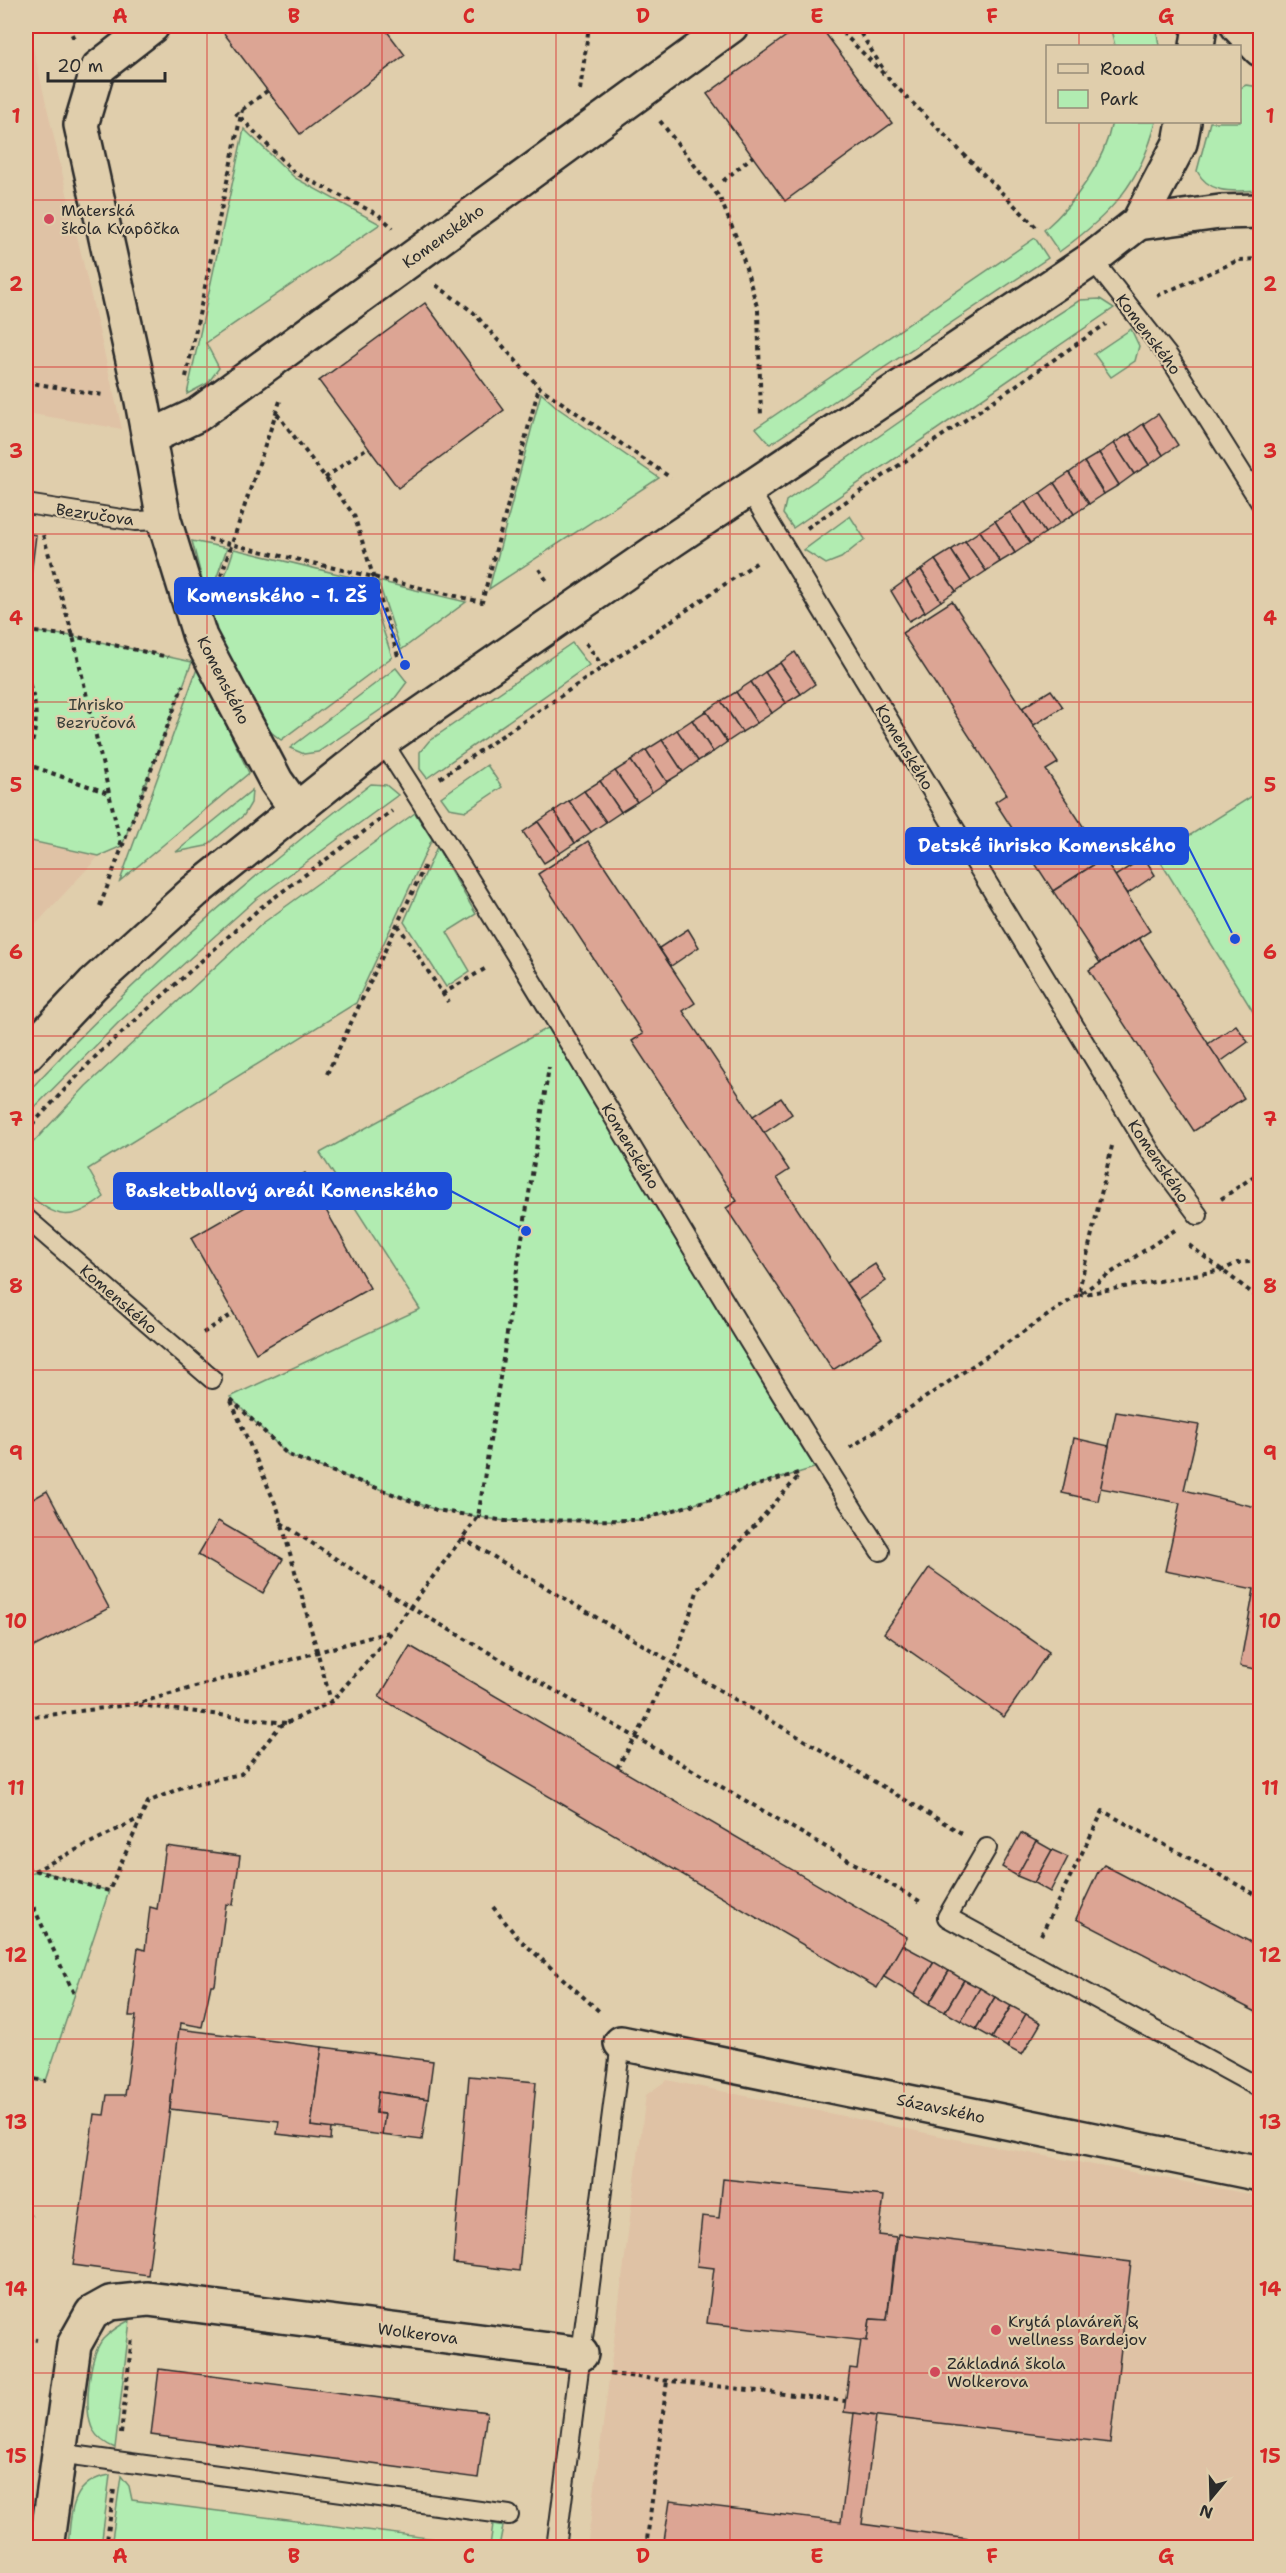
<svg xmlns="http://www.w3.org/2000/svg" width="1286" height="2573" viewBox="0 0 1286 2573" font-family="'Shantell Sans',sans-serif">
  <rect width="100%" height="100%" fill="#e0ceac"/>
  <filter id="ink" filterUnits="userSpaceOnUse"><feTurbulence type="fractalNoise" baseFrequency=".0167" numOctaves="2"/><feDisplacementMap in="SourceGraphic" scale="12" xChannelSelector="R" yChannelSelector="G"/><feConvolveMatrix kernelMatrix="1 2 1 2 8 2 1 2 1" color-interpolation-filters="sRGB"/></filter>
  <g filter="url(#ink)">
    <g fill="#dfc2a5">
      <path d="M26,26H28L122,429L26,413Z"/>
      <path d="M26,840L99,856L26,935Z"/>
      <path d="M667,2080L970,2142L1260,2196V2547L587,2548L646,2095Z"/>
    </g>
    <g fill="#b1ecb1" stroke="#6e8c6e" stroke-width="1.5">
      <path d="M1110,26H1156L1159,46H1115Z"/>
      <path d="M1246,85L1260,87V190C1236,191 1210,196 1197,171L1210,122H1240V88Z"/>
      <path d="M1112,122H1156C1140,184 1110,215 1059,252L1044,230C1075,203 1104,163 1112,122Z"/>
      <path d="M244,129L295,178L380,224L206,343L219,368L208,383L187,394Z"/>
      <path d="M1035,238L1048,258L770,444L756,428Z"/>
      <path d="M1100,299L1114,308L793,528L783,514L786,501L1010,345L1080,300Z"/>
      <path d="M1131,329L1139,346L1135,361L1111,377L1094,354Z"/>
      <path d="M541,393L559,409L659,478L489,589Z"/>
      <path d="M850,516L865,539L841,558L826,564L804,550Z"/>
      <path d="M192,541L227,548L208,602Z"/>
      <path d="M234,549L367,581L392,657L281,740C243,714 229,659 211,618Z"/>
      <path d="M378,581L466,602L401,650Z"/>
      <path d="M26,631L73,636L192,662L122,846L99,856L26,840Z"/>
      <path d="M572,643L589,665L427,778L420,769V752L429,741Z"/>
      <path d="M198,666L249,773L120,881Z"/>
      <path d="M396,668L407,682L392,702L318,752L304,754L290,748Z"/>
      <path d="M487,765L502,787L466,811L449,808L441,797Z"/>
      <path d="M371,784L386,785L398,795L256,899L119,1022L26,1116V1094C131,980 248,878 371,784Z"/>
      <path d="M252,790L251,803L244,815L206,846L176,852Z"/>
      <path d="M1260,791V1023L1157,856Z"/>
      <path d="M415,813L432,839L356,1003L88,1169L104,1197C72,1223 55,1219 26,1192V1150L86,1086L263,923Z"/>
      <path d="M437,847L476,914L447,932L470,971L446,987L404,922Z"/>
      <path d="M557,1023L824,1465L641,1520L505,1521L436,1510L288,1455L230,1397L420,1309L320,1153Z"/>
      <path d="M37,1870L109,1891L46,2081L26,2078V1875Z"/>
      <path d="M130,2320L115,2448C106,2444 98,2439 93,2430C83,2411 89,2356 103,2339C111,2331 120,2325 130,2320Z"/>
      <path d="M110,2475L101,2547H68C71,2514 70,2481 110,2475Z"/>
      <path d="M121,2476L129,2486L132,2500L490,2546L493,2524L503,2526L499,2547H111Z"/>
    </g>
    <g fill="#dca594" stroke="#2b2b2b" stroke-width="1.5">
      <path d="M223,26H383L405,55L300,134L220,28Z"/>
      <path d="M800,26H820L892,123L785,201L707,94Z"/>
      <path d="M425,303L504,410L398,488L319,381Z"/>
      <path d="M1158,414L1178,445L1163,455L1143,424Z"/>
      <path d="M1143,424L1163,455L1149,465L1129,434Z"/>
      <path d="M1129,434L1149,465L1134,474L1114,443Z"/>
      <path d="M1114,443L1134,474L1119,485L1099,453Z"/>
      <path d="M1099,453L1119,485L1104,494L1084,462Z"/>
      <path d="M1084,462L1104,494L1089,504L1069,473Z"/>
      <path d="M1069,473L1089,504L1074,514L1054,483Z"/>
      <path d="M1054,483L1074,514L1060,523L1040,493Z"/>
      <path d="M1040,493L1060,523L1045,533L1025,502Z"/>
      <path d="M1025,502L1045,533L1030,543L1010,512Z"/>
      <path d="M1010,512L1030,543L1015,553L995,521Z"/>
      <path d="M995,521L1015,553L1000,562L980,531Z"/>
      <path d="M980,531L1000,562L986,571L965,541Z"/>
      <path d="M26,533L36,535L28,599H26Z"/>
      <path d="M965,541L986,571L971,581L951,550Z"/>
      <path d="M951,550L971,581L956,591L935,560Z"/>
      <path d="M935,560L956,591L941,601L921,570Z"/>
      <path d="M921,570L941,601L925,612L906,580Z"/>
      <path d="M906,580L925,612L909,621L891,591Z"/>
      <path d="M952,601L1058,763L1046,770L1104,858L1053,891L995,802L1007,794L902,633Z"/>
      <path d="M795,652L815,684L801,694L780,663Z"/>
      <path d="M780,663L801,694L786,703L765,672Z"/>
      <path d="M765,672L786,703L772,713L751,682Z"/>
      <path d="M751,682L772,713L757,723L736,692Z"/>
      <path d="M1051,690L1063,707L1034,725L1022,708Z"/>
      <path d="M736,692L757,723L742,732L721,701Z"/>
      <path d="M721,701L742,732L727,742L706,711Z"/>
      <path d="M706,711L727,742L713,752L692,720Z"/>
      <path d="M692,720L713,752L698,761L677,730Z"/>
      <path d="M677,730L698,761L683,772L662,740Z"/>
      <path d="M662,740L683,772L667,782L646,750Z"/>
      <path d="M646,750L667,782L652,792L631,761Z"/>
      <path d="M631,761L652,792L637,802L615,771Z"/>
      <path d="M615,771L637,802L621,812L600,781Z"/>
      <path d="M600,781L621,812L606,822L584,791Z"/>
      <path d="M584,791L606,822L591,832L569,801Z"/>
      <path d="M569,801L591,832L575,843L554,811Z"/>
      <path d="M554,811L575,843L560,853L538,822Z"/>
      <path d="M538,822L560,853L544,863L523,832Z"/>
      <path d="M588,841L695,1003L683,1011L789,1170L777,1178L882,1338L833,1370L726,1208L737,1201L632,1041L643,1034L538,874Z"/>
      <path d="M1144,857L1155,875L1127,894L1115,876Z"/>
      <path d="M1104,858L1150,931L1100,963L1053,891Z"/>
      <path d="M688,929L699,947L671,966L659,948Z"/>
      <path d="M1139,938L1244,1098L1194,1131L1089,970Z"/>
      <path d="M1236,1025L1248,1042L1220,1062L1208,1044Z"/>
      <path d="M781,1098L792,1114L764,1133L753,1116Z"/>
      <path d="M305,1173L370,1288L256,1353L191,1238Z"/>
      <path d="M875,1264L886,1281L858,1300L846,1283Z"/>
      <path d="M1116,1412L1199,1425L1184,1490L1260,1508V1670L1240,1666L1254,1589L1165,1571L1180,1503L1100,1488Z"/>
      <path d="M1074,1438L1109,1446L1098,1501L1062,1493Z"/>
      <path d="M47,1491L109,1608L26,1651V1503Z"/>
      <path d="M218,1521L283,1559L263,1593L198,1555Z"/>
      <path d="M929,1568L1049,1652L1004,1717L884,1633Z"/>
      <path d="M410,1646L907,1937L877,1988L379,1697Z"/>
      <path d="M1021,1833L1036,1841L1017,1876L1002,1867Z"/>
      <path d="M1036,1841L1052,1850L1034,1883L1017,1876Z"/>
      <path d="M166,1846L240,1856L233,1905L226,1904L215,1985H211L202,2027L181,2023L148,2275L73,2265L94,2114L104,2115L107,2095H125L136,2016H129L138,1948L145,1950L150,1907L157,1909Z"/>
      <path d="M1052,1850L1068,1857L1050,1892L1034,1883Z"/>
      <path d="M1104,1865L1260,1947V2014L1076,1919L1098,1872Z"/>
      <path d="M902,1945L934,1962L914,1995L884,1977Z"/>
      <path d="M934,1962L949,1971L929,2004L914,1995Z"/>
      <path d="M949,1971L964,1980L945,2012L929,2004Z"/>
      <path d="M964,1980L980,1988L961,2021L945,2012Z"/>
      <path d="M980,1988L995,1997L976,2029L961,2021Z"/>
      <path d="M995,1997L1011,2006L992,2038L976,2029Z"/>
      <path d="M1011,2006L1026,2014L1007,2047L992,2038Z"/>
      <path d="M1026,2014L1041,2023L1022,2055L1007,2047Z"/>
      <path d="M179,2029L322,2047L311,2126L331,2128L330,2140L277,2134L279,2121L170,2109Z"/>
      <path d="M322,2047L433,2061L428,2099L378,2092L376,2113L385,2114L382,2135L311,2126Z"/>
      <path d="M469,2076L536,2082L519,2271L453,2263Z"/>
      <path d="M378,2092L428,2099L422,2140L382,2135L385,2114L376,2113Z"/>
      <path d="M723,2179L884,2196L879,2235L896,2237L887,2320L870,2319L867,2341L707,2323L714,2268L697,2266L702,2216L719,2218Z"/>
      <path d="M898,2234L1131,2262L1110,2443L844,2412L850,2368L857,2369L861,2340L867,2341L870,2319L887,2320Z"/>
      <path d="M159,2369L487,2412L478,2478L151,2435Z"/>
      <path d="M854,2413L876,2416L862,2524L1034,2548H663L670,2501L841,2522Z"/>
    </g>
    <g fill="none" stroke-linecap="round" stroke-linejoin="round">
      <defs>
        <g id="service">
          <path d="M1092,259L1169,357L1260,502"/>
          <path d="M749,489L1150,1151L1198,1215"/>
          <path d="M26,504L135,521L164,520"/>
          <path d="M382,741C554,1007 708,1285 880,1551"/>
          <path d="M26,1218L212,1379"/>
          <path d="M987,1848L947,1917L1260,2088"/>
          <path d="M58,2453L509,2515"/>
          <path d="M556,2548L621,2043"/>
        </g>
        <g id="minor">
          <path d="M152,26L98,68L81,125L142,401L164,520L200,637L276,781L296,809"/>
          <path d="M150,437L197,415L731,26"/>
          <path d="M621,2043L1260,2174"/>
          <path d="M46,2548L74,2345L92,2313L110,2303L148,2299L581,2354"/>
        </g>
        <g id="tertiary">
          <path d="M1238,26L1260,49"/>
          <path d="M1197,46L1200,26"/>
          <path d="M1138,223L1220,212L1260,211"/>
          <path d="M26,1055L93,984L194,892L382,741L671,541L1092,259L1138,223L1180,143L1184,122"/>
        </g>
      </defs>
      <use href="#service" stroke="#2b2b2b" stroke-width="22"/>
      <use href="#minor" stroke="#2b2b2b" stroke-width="38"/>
      <use href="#tertiary" stroke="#2b2b2b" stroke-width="38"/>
      <g stroke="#2b2b2b" stroke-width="4" stroke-dasharray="4.5 4.5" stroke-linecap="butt">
        <path d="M68,26L75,41"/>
        <path d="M836,26L1038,229"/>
        <path d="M856,26L885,72"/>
        <path d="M580,90L589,26"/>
        <path d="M235,115L267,91"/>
        <path d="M241,118L295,173L379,215L393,228"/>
        <path d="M660,121L720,198L739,244L758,310L761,417"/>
        <path d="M723,181L753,156"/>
        <path d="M436,285L473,312L539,387L671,478"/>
        <path d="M1157,296L1239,260L1260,259"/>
        <path d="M186,377L242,110"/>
        <path d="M26,382L103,395"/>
        <path d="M277,414L354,515L399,659"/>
        <path d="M325,478L368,447"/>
        <path d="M807,528L1106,324"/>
        <path d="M43,535L73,636L121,845"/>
        <path d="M208,539L482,602L539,387"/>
        <path d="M539,569L547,581"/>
        <path d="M221,576L280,401"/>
        <path d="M26,631L73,636L168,657"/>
        <path d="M586,643L603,667"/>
        <path d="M26,676C40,708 38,729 26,762"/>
        <path d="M26,764L108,793"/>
        <path d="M440,778L759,561"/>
        <path d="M100,906L183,685"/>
        <path d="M398,925L448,1002"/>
        <path d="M442,994L488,967"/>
        <path d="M327,1074L426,863"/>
        <path d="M26,1131L97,1055L260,908L392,811"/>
        <path d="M1112,1146L1078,1295L1223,1270L1237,1263L1260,1261"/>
        <path d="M1221,1199L1260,1172"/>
        <path d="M1189,1245L1260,1299"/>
        <path d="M203,1333L234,1313"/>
        <path d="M231,1399L288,1455L436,1510L505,1521L641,1520L798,1473"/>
        <path d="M231,1401L278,1510L331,1701"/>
        <path d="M850,1448L1175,1230"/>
        <path d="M281,1523L410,1607L923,1903"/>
        <path d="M462,1538L963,1834"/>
        <path d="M139,1705L286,1723"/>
        <path d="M26,1718L135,1704L392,1631"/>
        <path d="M617,1768L646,1720L660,1686L674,1663L698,1589L798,1477"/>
        <path d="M26,1868L109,1891L148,1802L185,1786L241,1774L280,1726L331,1702L383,1643L478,1517L549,1067"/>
        <path d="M26,1875L140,1818"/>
        <path d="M26,1891L75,1996"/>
        <path d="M493,1907L518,1938L601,2013"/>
        <path d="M1041,1935L1103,1811L1260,1897"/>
        <path d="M26,2078L46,2081"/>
        <path d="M26,2222L32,2215"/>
        <path d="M26,2260L29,2234"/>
        <path d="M26,2338L37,2340"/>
        <path d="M610,2374L845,2401"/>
        <path d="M121,2434L132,2337"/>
        <path d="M106,2548L114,2489"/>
        <path d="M646,2548L667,2381"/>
      </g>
      <use href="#service" stroke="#e0ceac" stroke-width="18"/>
      <use href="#minor" stroke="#e0ceac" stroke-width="33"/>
      <use href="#tertiary" stroke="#e0ceac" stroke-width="33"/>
    </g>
  </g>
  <path fill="none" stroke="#d62828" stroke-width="1.5" stroke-opacity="0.55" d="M207,26V2548M382,26V2548M556,26V2548M730,26V2548M904,26V2548M1079,26V46M1079,122V2548M26,200H1260M26,367H1260M26,534H1260M26,702H1260M26,869H1260M26,1036H1260M26,1203H1260M26,1370H1260M26,1537H1260M26,1704H1260M26,1871H1260M26,2039H1260M26,2206H1260M26,2373H1260"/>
  <g fill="#d1495b" stroke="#e0ceac" stroke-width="2">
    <circle cx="49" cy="219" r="6"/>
    <circle cx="996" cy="2330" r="6"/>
    <circle cx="935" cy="2372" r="6"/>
  </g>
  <g text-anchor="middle" stroke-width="4.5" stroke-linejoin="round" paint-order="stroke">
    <g font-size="16" fill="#2b2b2b" stroke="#e0ceac" text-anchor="start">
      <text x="61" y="216">Materská<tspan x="61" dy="18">škola Kvapôčka</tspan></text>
      <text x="1008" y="2327">Krytá plaváreň &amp;<tspan x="1008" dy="18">wellness Bardejov</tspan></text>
      <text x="947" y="2369">Základná škola<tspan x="947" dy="18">Wolkerova</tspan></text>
    </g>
    <g font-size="16" fill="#2b2b2b" stroke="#e0ceac">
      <text transform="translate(443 236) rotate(-36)" y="6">Komenského</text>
      <text transform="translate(1149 334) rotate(53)" y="6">Komenského</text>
      <text transform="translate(95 514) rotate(8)" y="6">Bezručova</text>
      <text transform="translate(224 680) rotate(63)" y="6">Komenského</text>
      <text transform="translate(905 747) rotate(59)" y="6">Komenského</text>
      <text transform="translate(631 1146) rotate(59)" y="6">Komenského</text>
      <text transform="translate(1159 1161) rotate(56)" y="6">Komenského</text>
      <text transform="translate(119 1299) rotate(41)" y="6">Komenského</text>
      <text transform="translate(941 2108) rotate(12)" y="6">Sázavského</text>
      <text transform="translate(418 2333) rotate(7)" y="6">Wolkerova</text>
    </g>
    <g font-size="16" fill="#383e38" stroke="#e0ceac">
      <text x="96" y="710">Ihrisko<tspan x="96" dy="18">Bezručová</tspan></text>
    </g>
  </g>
  <path fill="none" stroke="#1d4ed8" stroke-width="2" d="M405 665L379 596M1235 939L1188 846M526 1231L451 1191"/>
  <g fill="#1d4ed8" stroke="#e0ceac" stroke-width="2">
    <circle cx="405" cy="665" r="6"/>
    <circle cx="1235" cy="939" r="6"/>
    <circle cx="526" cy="1231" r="6"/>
  </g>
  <g fill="#1d4ed8" stroke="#1d4ed8" stroke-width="2">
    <rect x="175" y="578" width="204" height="36" rx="6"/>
    <rect x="906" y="828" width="282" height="36" rx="6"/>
    <rect x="114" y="1173" width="337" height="36" rx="6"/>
  </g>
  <g font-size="18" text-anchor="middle" font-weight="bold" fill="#fff">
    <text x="277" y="602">Komenského - 1. ZŠ</text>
    <text x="1047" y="852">Detské ihrisko Komenského</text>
    <text x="282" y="1197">Basketballový areál Komenského</text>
  </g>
  <rect width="1286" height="2573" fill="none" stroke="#e0ceac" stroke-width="66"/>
  <rect x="1046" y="45" width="195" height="78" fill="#e0ceac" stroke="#988d78" stroke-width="1.5"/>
  <rect x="1058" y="64" width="30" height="9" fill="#e0ceac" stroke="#988d78" stroke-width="1.5"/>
  <text x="1100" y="75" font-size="18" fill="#2b2b2b">Road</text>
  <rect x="1058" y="90" width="30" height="18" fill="#b1ecb1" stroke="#988d78" stroke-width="1.5"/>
  <text x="1100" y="105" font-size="18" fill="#2b2b2b">Park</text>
  <g transform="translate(1211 2498) rotate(199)" stroke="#e0ceac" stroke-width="4.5" paint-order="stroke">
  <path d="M0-4.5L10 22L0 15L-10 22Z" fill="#2b2b2b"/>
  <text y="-9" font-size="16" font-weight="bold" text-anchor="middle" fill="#2b2b2b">N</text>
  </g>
  <path d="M48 72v9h117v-9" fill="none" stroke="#2b2b2b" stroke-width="3"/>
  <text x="57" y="72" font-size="18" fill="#2b2b2b" stroke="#e0ceac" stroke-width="4.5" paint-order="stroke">20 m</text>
  <rect x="33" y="33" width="1220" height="2507" fill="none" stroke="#d62828" stroke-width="2"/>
  <g font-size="20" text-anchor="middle" font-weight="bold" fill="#d62828">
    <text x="120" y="23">A</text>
    <text x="294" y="23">B</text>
    <text x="469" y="23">C</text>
    <text x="643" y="23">D</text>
    <text x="817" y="23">E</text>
    <text x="992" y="23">F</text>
    <text x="1166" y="23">G</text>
    <text x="16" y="123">1</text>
    <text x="1270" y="123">1</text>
    <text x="16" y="291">2</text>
    <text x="1270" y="291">2</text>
    <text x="16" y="458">3</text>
    <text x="1270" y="458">3</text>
    <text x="16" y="625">4</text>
    <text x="1270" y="625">4</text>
    <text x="16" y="792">5</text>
    <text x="1270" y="792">5</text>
    <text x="16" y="959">6</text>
    <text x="1270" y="959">6</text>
    <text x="16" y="1126">7</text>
    <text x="1270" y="1126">7</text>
    <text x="16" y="1293">8</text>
    <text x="1270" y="1293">8</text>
    <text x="16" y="1460">9</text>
    <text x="1270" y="1460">9</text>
    <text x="16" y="1628">10</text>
    <text x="1270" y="1628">10</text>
    <text x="16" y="1795">11</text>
    <text x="1270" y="1795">11</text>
    <text x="16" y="1962">12</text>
    <text x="1270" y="1962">12</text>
    <text x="16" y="2129">13</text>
    <text x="1270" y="2129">13</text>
    <text x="16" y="2296">14</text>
    <text x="1270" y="2296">14</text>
    <text x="16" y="2463">15</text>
    <text x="1270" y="2463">15</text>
    <text x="120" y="2563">A</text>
    <text x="294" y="2563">B</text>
    <text x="469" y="2563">C</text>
    <text x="643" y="2563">D</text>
    <text x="817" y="2563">E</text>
    <text x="992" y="2563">F</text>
    <text x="1166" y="2563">G</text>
  </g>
</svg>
